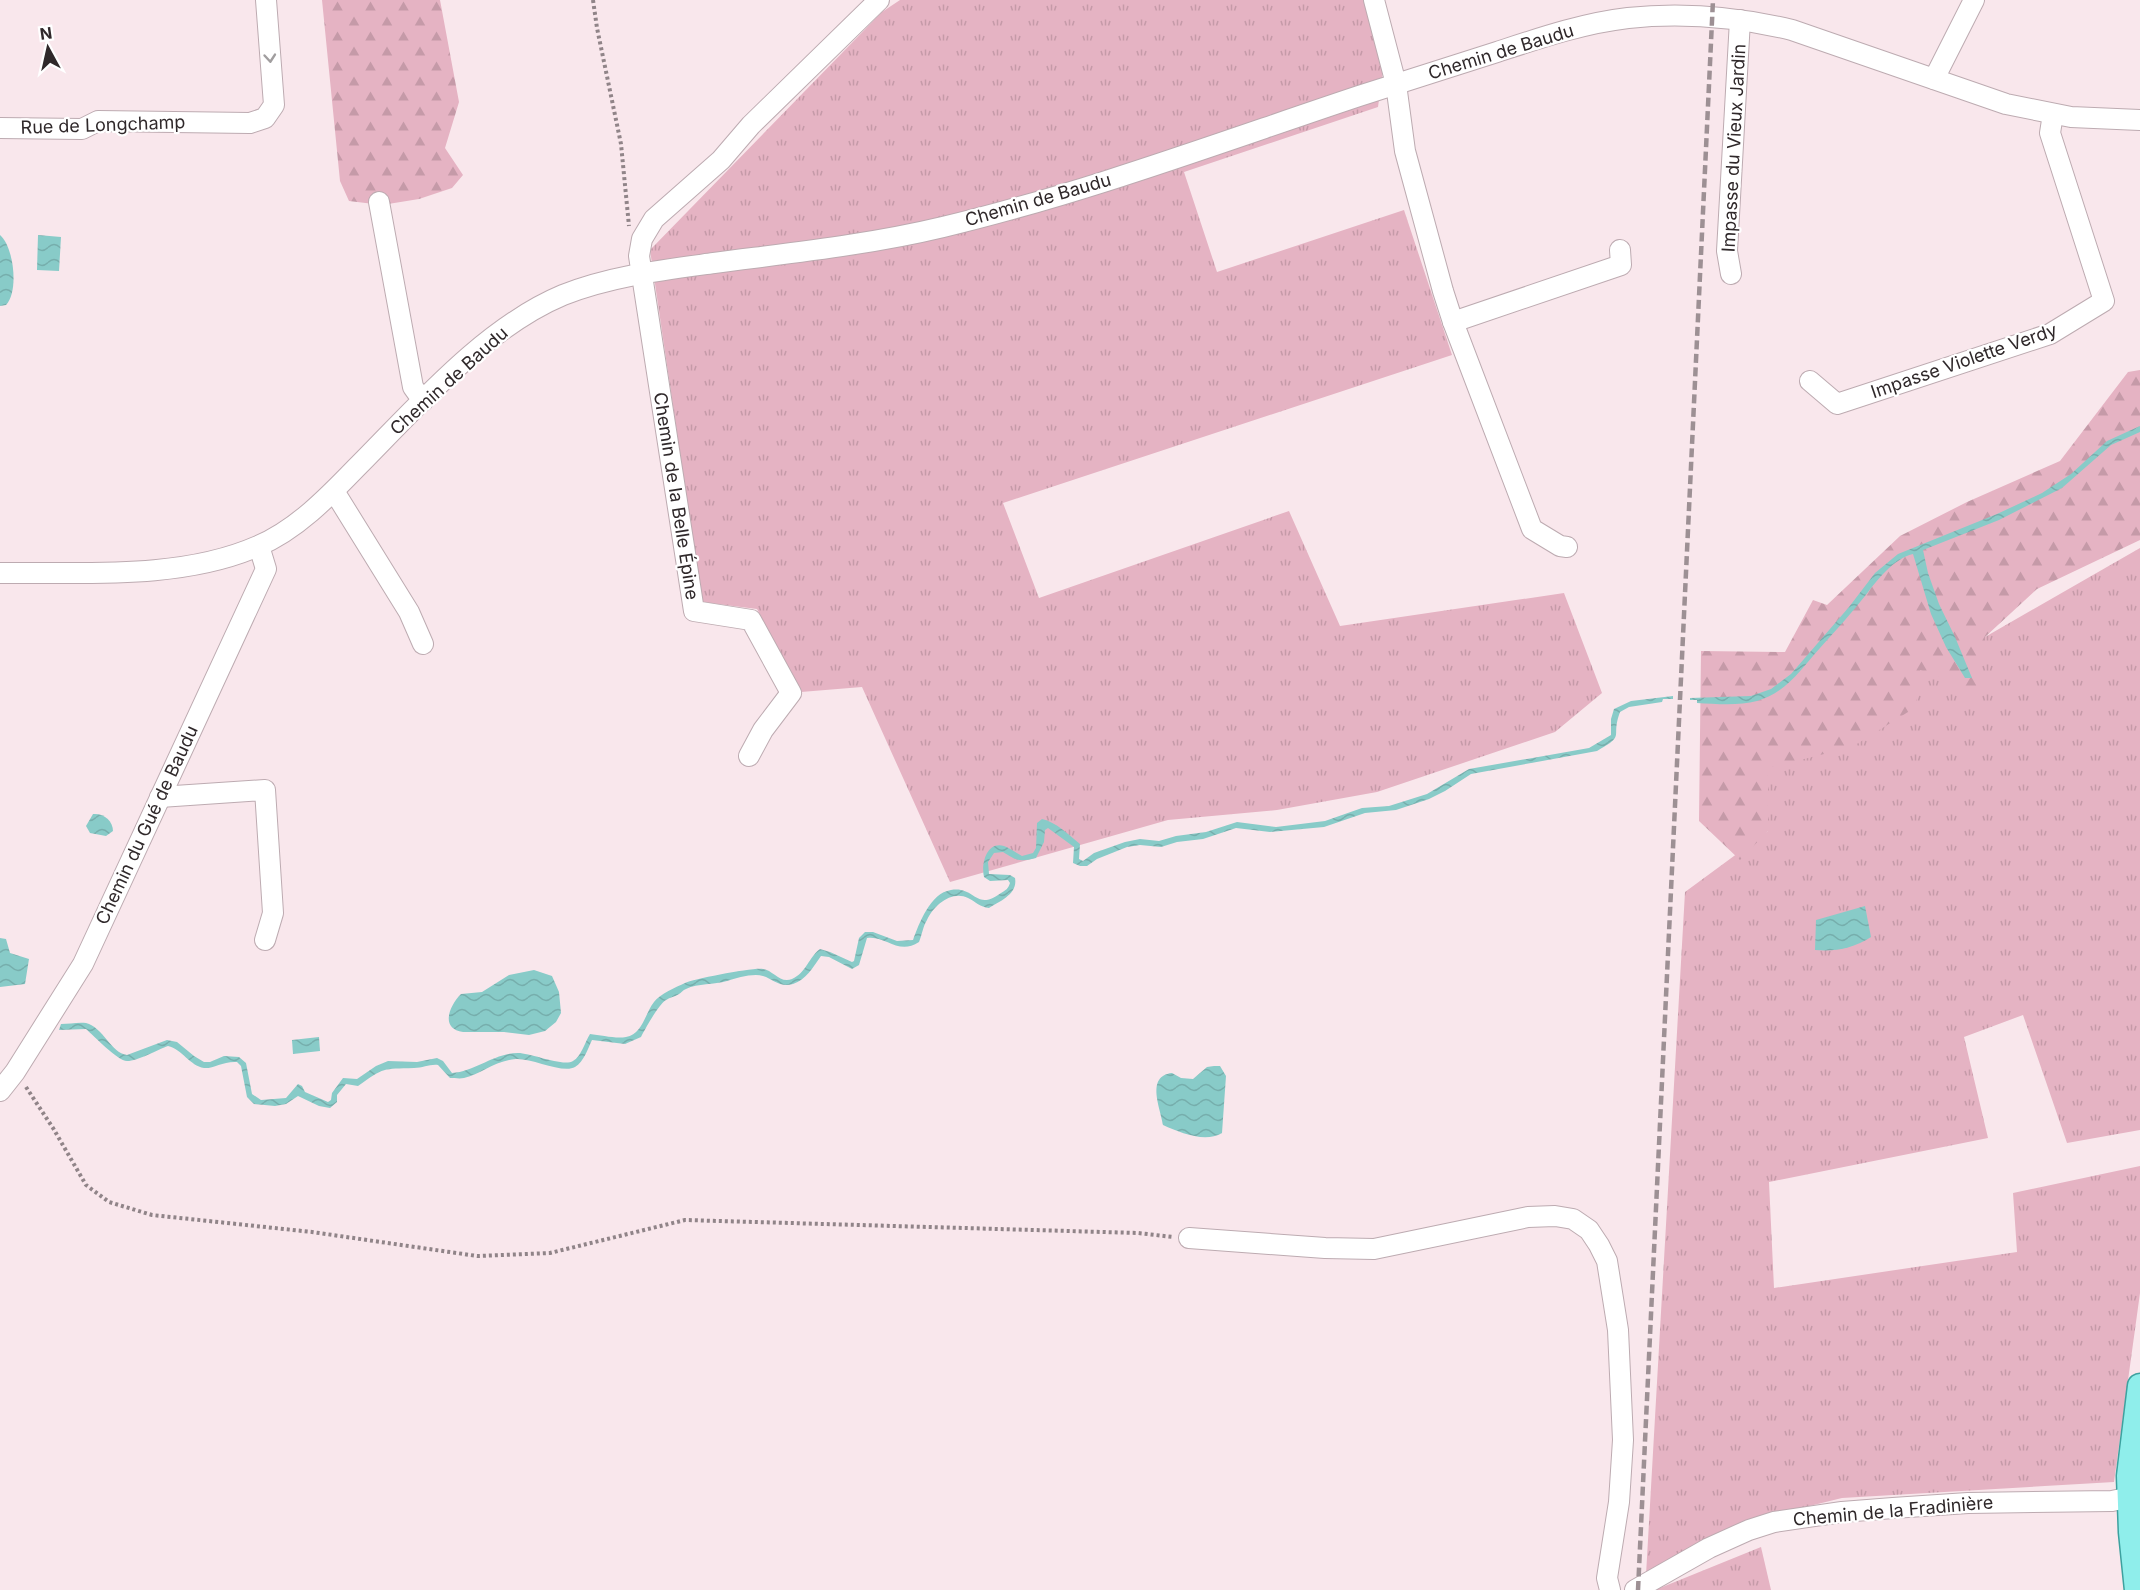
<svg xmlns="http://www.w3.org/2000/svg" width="2140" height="1590" viewBox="0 0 2140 1590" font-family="Inter,sans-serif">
  <defs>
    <pattern id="grass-tufts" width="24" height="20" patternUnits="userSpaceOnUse" patternTransform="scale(1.5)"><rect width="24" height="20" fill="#e5b3c3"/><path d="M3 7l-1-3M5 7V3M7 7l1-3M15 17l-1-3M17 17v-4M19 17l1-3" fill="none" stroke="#c59aa8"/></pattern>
    <pattern id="forest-firs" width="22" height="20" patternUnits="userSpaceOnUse" patternTransform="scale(1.5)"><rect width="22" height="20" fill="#e5b3c3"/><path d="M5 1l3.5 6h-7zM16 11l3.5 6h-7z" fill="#c59aa8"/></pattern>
    <pattern id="water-waves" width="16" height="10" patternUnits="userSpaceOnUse" patternTransform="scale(1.5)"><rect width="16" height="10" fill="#88cbc8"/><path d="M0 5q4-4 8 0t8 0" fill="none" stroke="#76aeac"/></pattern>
  </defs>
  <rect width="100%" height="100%" fill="#f9e7ec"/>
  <g fill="url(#grass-tufts)">
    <path d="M900,0H1367L1383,71L1378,107L1184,172L1217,272L1404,210L1452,355L1003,503L1039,598L1289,511L1340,626L1564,593L1602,693L1555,732L1377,792L1277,810L1168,820L950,882L862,687L801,692L757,609L702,602L650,250L882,12Z"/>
    <path d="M2140,548V1130L2067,1143L2023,1015L1964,1037L1988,1138L1769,1182L1774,1288L2017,1252L2013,1193L2140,1166V1293L2114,1482L1842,1498L1757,1519L1646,1575L1685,892L1768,831L1765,765L1919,670L1985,637Z"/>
    <path d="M1761,1547L1771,1590H1655Z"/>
  </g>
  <g fill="url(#forest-firs)">
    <path d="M322,0H440L459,102L445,148L463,175L452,188L419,199L382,205L349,201L340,181Z"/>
    <path d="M2140,370V540L2037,589L1985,637L1978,690L1920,670L1916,707L1852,747L1768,768V831L1740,860L1699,821L1701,651L1785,652L1813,600L1827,605L1900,536L1967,502L2060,461L2128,372Z"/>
  </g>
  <g fill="url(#water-waves)">
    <path d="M0,235C14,247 19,292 6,305L0,306Z"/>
    <path d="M38,235L61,237L59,271L37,270Z"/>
    <path d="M2140,426V432L2111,445L2062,488L1999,520L1923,550L1928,573L1939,604L1955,637L1972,678H1965L1946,647L1931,614L1913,554C1893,559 1877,580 1865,596C1851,614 1835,631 1820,648C1802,668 1786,693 1757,701C1739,706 1716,704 1697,703V700H1690V698L1751,696L1771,689L1791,674L1849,607L1875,573L1898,554L1997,514L2042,493L2071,474L2107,441Z"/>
    <path d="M1673,696V699H1663L1662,702L1629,707L1620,712C1610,739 1627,734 1597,751L1471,774L1445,791L1429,799L1396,810L1365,813L1324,827L1270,832L1236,828L1203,839L1177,842L1161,847L1140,845L1127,847L1097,859L1087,866H1080L1073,863L1074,847L1048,828L1045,830L1044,842L1036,858C1020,862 1017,861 1003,852L994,853L988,862L989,874L1010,875L1015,878C1018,894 1000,901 989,908C980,907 976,902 968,898C952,890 934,905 927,920C923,926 922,935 919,942C898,956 886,935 867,938L859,965L852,969L829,957L821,956C813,967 806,980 793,984C780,988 773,979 763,976C753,973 737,978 727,981C714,985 698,983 686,989C683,990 681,993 679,994C675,997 670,997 666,1000C659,1004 645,1029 641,1037L625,1044L592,1040C588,1048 584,1062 575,1067C563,1074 532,1058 516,1059C494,1061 482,1074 464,1078C460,1079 454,1078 450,1078L438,1065C430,1064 423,1068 414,1068C382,1069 385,1067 358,1086L346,1084L337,1095V1102L330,1108L319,1106L298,1096L286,1104L275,1106L254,1104L247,1097L241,1066L237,1062C223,1061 213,1069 204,1068C190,1066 182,1049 168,1046C157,1050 138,1061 127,1061C118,1061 94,1036 86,1029L59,1030L61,1024C69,1024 78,1022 86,1023C103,1027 111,1053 127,1055L167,1040L177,1042L194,1056L204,1062H210L224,1056L239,1057L246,1063L252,1094L261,1100L286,1098L298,1084L302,1086L305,1092L328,1102L331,1100L332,1093L343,1078L357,1079L376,1066L388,1061L417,1062L437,1058L443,1061L452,1073C476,1071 494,1053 518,1053C531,1053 563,1067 573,1061C581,1057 585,1042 590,1034C601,1035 616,1039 626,1037C643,1034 645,1013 654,1002C660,994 676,987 685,983C693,979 755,967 763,969C773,970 780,984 792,979C806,973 809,957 820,949L830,952L852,962L854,961L859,938L865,932H873L897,941L913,940C919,924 930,893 951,890C976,886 975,912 1001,893C1006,890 1008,889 1010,883L1008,880L990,881L984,877C981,865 986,841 1004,846C1010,848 1016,853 1022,856L1033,853L1036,848L1037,823L1042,819C1056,822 1069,835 1080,844L1079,859L1083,861L1094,853L1125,842L1140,839L1159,841L1176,836L1206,832L1237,822L1276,827L1325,821L1362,808L1389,806L1427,794L1469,769L1589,748L1611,735V719L1614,709L1631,701Z"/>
    <path d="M93,814C104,813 113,821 113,831L106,836L90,833L86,826Z"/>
    <path d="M1865,906L1871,937C1854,948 1835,952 1815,950L1816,920Z"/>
    <path d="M0,938L6,939L10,953L29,959L25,984L0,987Z"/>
    <path d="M534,970L552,976L559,992L561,1013L556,1022L545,1031L529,1035L504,1032H463C440,1029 449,1006 461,994L482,992L509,975Z"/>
    <path d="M319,1037L320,1051L293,1054L292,1040Z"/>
    <path d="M1214,1066H1220L1226,1076L1222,1133C1205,1143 1181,1133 1163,1125C1161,1109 1145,1076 1172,1073L1181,1078L1193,1079L1207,1067Z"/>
  </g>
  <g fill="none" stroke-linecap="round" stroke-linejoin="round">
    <defs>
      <g id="minor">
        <path d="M1374,0L1396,84L1405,151L1443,291L1453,322L1532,529L1560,546L1567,547"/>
        <path d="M1934,79L1974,0"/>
        <path d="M0,128L82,129L98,121L250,123L265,118L274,105L266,0"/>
        <path d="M379,202L413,387L423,401"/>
        <path d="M1731,274L1727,251L1740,20"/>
        <path d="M1453,322L1621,265L1620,250"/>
        <path d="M1810,381L1837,404L2050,334L2104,301L2050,133L2053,114"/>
        <path d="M334,491L409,612L423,644"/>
        <path d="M0,573C83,572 181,580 258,546C296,530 328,497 356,468C416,408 484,328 563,295C611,276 663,270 714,263C790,253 868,245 943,227C1085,193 1221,142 1359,96C1405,81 1451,67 1497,52C1540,38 1584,23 1628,18C1683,12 1738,17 1792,30L2006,104L2071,117L2140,120"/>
        <path d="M749,756L763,730L791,693L751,620L694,611L639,256L642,239L654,219L721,160L751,125L879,0"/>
        <path d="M160,797L265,790L273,913L265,940"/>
        <path d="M0,1091L15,1072L83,964L266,569L259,546"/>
        <path d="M1189,1238L1325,1248L1374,1249L1528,1217L1555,1216L1573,1219L1589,1230L1599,1245L1607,1261L1618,1330L1623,1440L1619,1502L1607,1578L1610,1590"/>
        <path d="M1635,1590L1709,1548L1749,1530L1774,1522L1842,1512L1893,1508L1968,1503L2112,1501L2140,1495"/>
      </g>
      <path id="major" d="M2137,1590L2131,1532L2129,1476L2140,1386"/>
    </defs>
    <use href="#minor" stroke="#bdabb1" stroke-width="22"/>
    <use href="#major" stroke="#3da19f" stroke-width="27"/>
    <g stroke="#908488" stroke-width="4" stroke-dasharray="3 3" stroke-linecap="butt">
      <path d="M593,0L597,28L621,144L629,226"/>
      <path d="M26,1087L53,1128L86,1185L109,1202L152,1215L312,1232L477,1256L550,1253L685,1220L1138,1233L1173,1237"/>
    </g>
    <use href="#minor" stroke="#fff" stroke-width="20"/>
    <use href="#major" stroke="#8feeeb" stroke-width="24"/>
    <path stroke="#9d9094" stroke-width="4.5" stroke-dasharray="9 4.5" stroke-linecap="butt" d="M1638,1590L1713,0"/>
  </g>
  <defs><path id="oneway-chevron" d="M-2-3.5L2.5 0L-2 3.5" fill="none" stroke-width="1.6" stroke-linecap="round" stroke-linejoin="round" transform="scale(1.5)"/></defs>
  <use stroke="#a19e9f" href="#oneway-chevron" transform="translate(270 58) rotate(85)"/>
  <g text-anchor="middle" stroke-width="4.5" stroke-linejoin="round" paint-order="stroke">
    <g font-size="18" fill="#2f282a" stroke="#fff">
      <text transform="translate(1501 52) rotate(-17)" y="6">Chemin de Baudu</text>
      <text transform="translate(103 125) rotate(-2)" y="6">Rue de Longchamp</text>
      <text transform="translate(1734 148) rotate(-87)" y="6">Impasse du Vieux Jardin</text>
      <text transform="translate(1038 200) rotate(-16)" y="6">Chemin de Baudu</text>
      <text transform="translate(1964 361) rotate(-19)" y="6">Impasse Violette Verdy</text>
      <text transform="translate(449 381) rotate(-42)" y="6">Chemin de Baudu</text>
      <text transform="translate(676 496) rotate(81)" y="6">Chemin de la Belle Épine</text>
      <text transform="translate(147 825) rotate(-65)" y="6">Chemin du Gué de Baudu</text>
      <text transform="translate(1893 1511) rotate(-5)" y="6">Chemin de la Fradinière</text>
    </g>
  </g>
  <g transform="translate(48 48) rotate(352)" stroke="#ffffff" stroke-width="4.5" paint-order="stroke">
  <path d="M0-4.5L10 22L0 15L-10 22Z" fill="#2f282a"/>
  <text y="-9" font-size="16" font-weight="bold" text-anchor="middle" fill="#2f282a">N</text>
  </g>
</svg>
